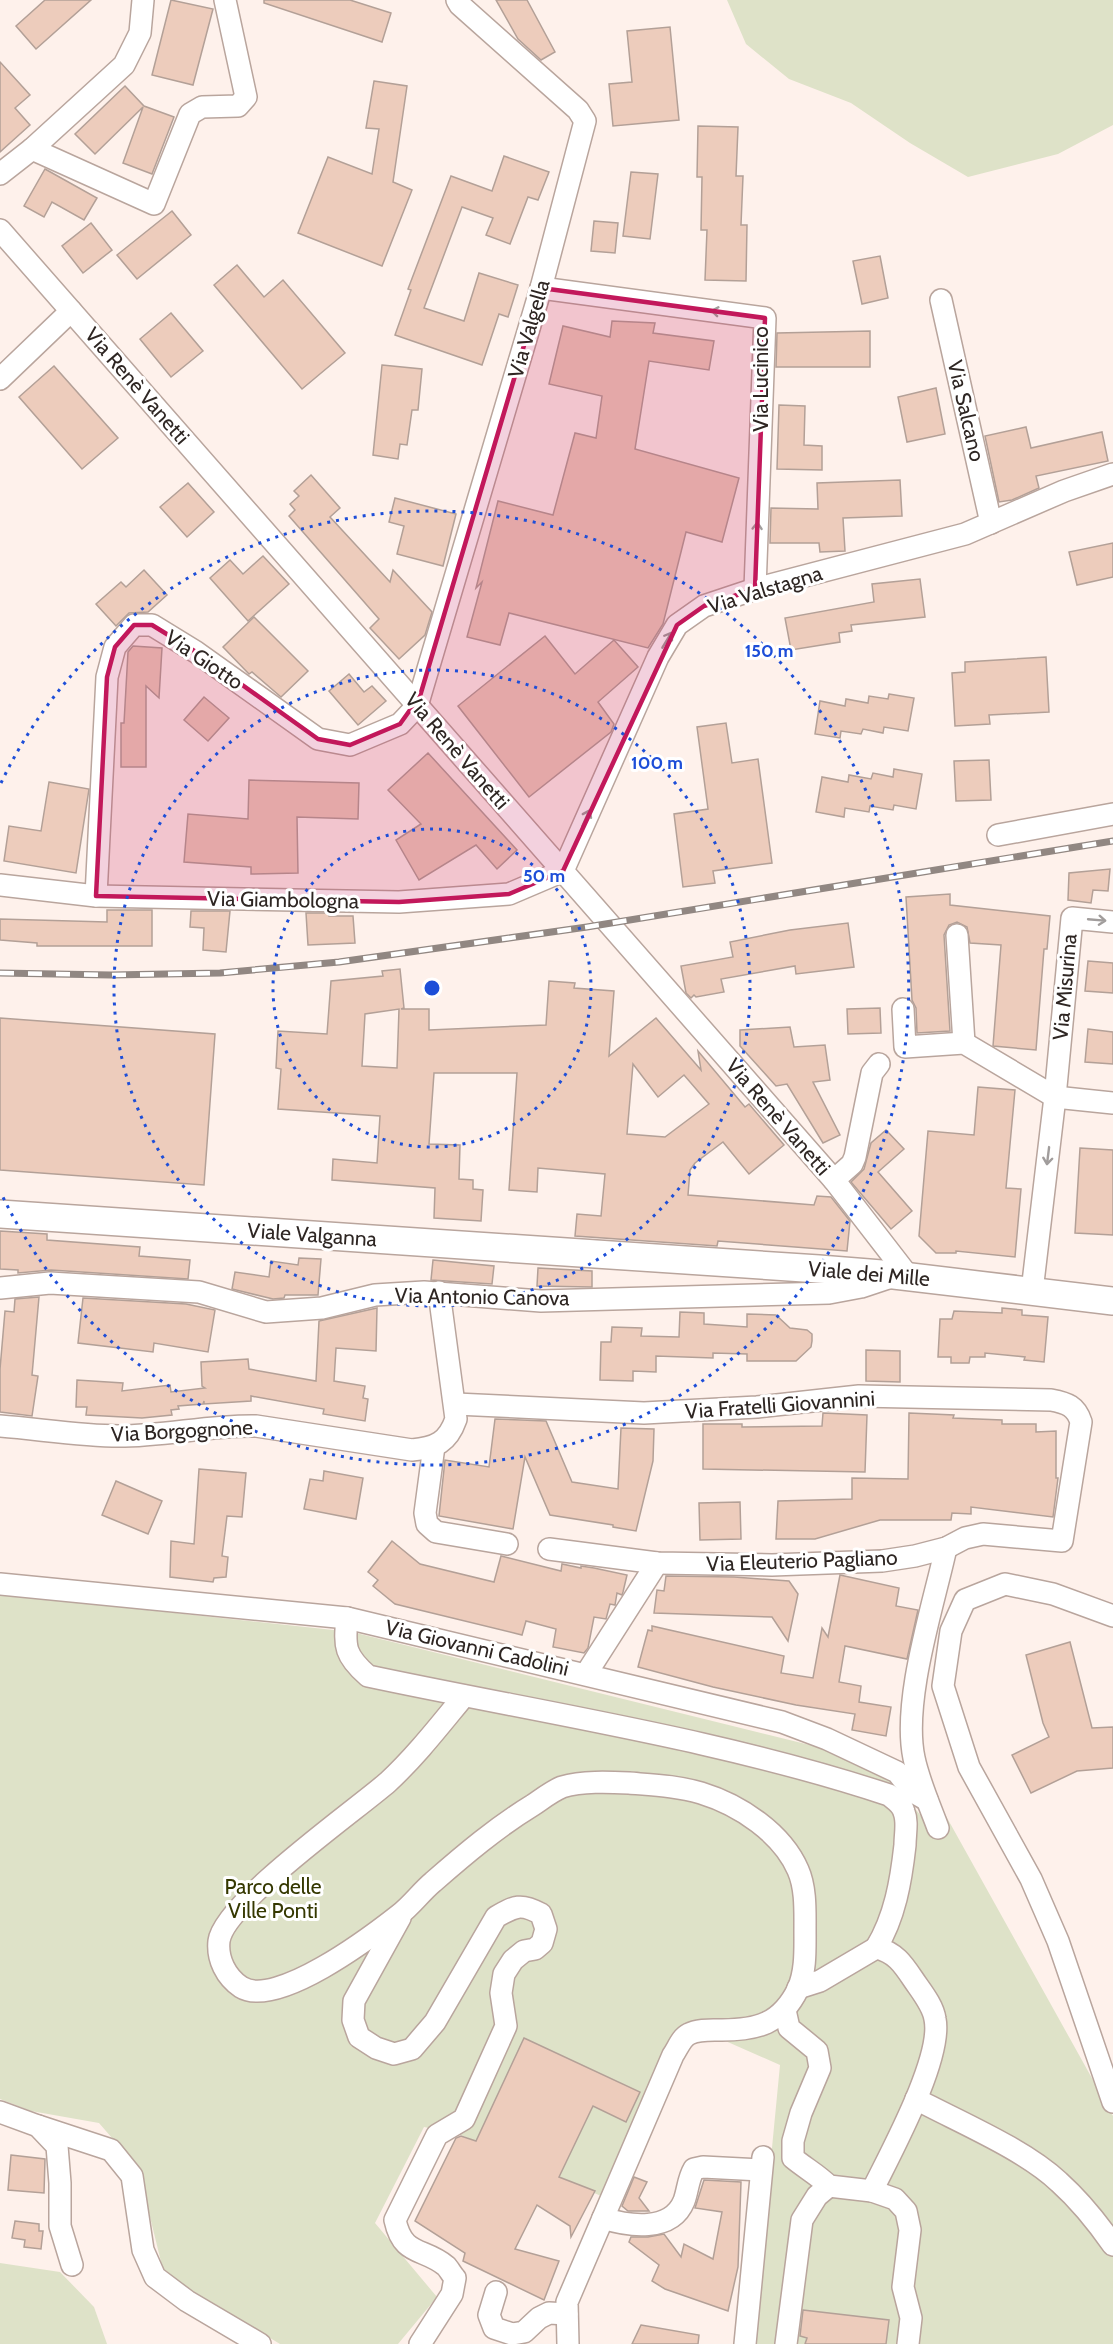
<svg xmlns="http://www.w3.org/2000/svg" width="1113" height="2344" viewBox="0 0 1113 2344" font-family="Cabin,sans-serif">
  <rect width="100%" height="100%" fill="#fef1eb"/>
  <g fill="#dee2c8">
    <path d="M727,0H1113V125L1058,154L968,177L910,143L851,103L789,79L746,44Z"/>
    <path d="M0,1594L352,1632L822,1748L893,1781L921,1816L941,1807L1113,2116V2344H753L780,2065L696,2028L617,2203L476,2141L458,2134L424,2127L375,2223L437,2297L398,2344H280L164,2274L138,2168L99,2123L31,2111L0,2099Z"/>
    <path d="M0,2263L60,2272L94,2307L107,2344H0Z"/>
  </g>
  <g fill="#edccbc" stroke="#b3a097" stroke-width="1.5" fill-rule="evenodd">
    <path d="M45,0H91L36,49L16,26Z"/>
    <path d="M171,0L213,9L193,85L152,75Z"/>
    <path d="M264,0H350L391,13L382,42L264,3Z"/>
    <path d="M496,0H527L555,52L541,60L518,39Z"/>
    <path d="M670,27L679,120L613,126L609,84L632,82L627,31Z"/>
    <path d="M0,62L30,95L15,108L30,125L0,152Z"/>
    <path d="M374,81L407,86L393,182L412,190L382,266L298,233L328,157L372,174L379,129L366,128Z"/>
    <path d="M125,86L144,106L174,117L152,174L123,163L143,107L95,154L75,134Z"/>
    <path d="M698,126L738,127L736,176H743L741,225H747L746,281L705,280L707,230H701L702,177H697Z"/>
    <path d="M504,156L549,172L538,200L528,197L510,244L486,235L493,218L462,207L424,308L464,321L479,273L518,285L508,317L499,314L482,365L395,335L411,290L408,289L451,176L492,191Z"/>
    <path d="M45,169L97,198L84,220L52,202L44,217L24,206Z"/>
    <path d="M631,172L658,174L650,239L623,236Z"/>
    <path d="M172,211L191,235L137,279L117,255Z"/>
    <path d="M594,221L618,223L615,253L591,251Z"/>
    <path d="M91,223L112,250L83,273L62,246Z"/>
    <path d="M880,256L888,298L862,304L853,261Z"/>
    <path d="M237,265L264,297L283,280L345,353L302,389L214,285Z"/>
    <path d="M171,313L203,351L171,377L140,339Z"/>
    <path d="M612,321L655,323L653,333L714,341L709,370L649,361L635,449L739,478L722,542L686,532L663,624L648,648L509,613L500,645L467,637L482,582L476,588L498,501L553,515L575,433L596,438L602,396L549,384L563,326L610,337Z"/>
    <path d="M870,331V367H776L777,333Z"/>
    <path d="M382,365L422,369L418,410H412L407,445L400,444L398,459L373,455Z"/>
    <path d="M54,366L118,438L82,469L19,397Z"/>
    <path d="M936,388L945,434L907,442L898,397Z"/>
    <path d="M779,405L805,406L804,445L822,446V470L777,469Z"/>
    <path d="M1026,427L1031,448L1102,432L1108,461L1036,476L1039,488L1012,500L999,502L985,436Z"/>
    <path d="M311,475L340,508L330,517L390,582L393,570L432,612L425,635L399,659L370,628L379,619L289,516L295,510L290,504L299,496L294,491Z"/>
    <path d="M900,480L902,516L843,518L845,551L820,552L819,543H770L771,508L818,509L817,483Z"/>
    <path d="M188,483L214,512L187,537L160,507Z"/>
    <path d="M395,498L456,514L443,566L397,554L404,526L389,522Z"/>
    <path d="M1113,543V577L1077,585L1069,552Z"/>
    <path d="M263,556L289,584L248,621L210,578L230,560L243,574Z"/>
    <path d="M144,570L167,595L148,612L129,613L116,626L96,604L121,582L126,587Z"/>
    <path d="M920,579L925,617L851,625L852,631L839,633L840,642L791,650L785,618L874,602L872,584Z"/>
    <path d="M254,617L308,671L281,697L252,672L249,674L223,647Z"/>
    <path d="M545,636L575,674L614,640L638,667L598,702L614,724L611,732L529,797L458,706Z"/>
    <path d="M133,646L162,648L159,698L146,686V767H121V723H124L128,652Z"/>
    <path d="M1046,657L1049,712L989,715L990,724L955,726L952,673L965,672V662Z"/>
    <path d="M349,674L364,692L372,686L386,701L358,725L329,691Z"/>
    <path d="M889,694L914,698L908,731L884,727L883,733L863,729L861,734L841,731L840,738L815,734L820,701L845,706L846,699L868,703L869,696L888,699Z"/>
    <path d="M204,697L229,718L208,741L184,720Z"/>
    <path d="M726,723L732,763L758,759L772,863L713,871L715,883L683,887L674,814L708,809L697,727Z"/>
    <path d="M428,753L517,850L497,869L476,845L419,880L396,840L421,824L388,790Z"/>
    <path d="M989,760L991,800L956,801L954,761Z"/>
    <path d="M894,769L922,774L916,809L894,805L893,810L870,806L869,812L845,808L844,817L816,812L822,777L848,782L849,775L871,779L873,773L893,777Z"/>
    <path d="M249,780L359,783L358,819L297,817L298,873L251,874V867L184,862L188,814L248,819Z"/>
    <path d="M49,782L89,789L76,873L4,861L9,826L41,831Z"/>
    <path d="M1110,869L1108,891L1093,890L1091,903L1068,900L1069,873Z"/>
    <path d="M950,894V905L1050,916L1047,949H1044L1036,1050L993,1046L1001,945L970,943L967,927L957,922L949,925L944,935L950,1031L917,1033L916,1008L912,1000L906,897Z"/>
    <path d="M107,910H152V946H37V943L0,940V919L107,922Z"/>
    <path d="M191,911H230L226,952L203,950L204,928L190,927Z"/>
    <path d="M306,913H329V916H353L355,943L308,945Z"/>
    <path d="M848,923L854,967L796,974L795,966L721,979L724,992L696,997L694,995L691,998L686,993L681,966L733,957L730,942L790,930Z"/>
    <path d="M1088,961L1113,963V993L1085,991Z"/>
    <path d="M400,969L404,1008L401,1009H429V1030L546,1025L549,981L575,983L574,988L614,991L609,1056L656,1018L701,1070L698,1051L745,1107L749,1104L784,1145L749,1174L723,1142L695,1163L690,1170L688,1195L814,1205L817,1196L831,1197L850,1221L847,1251L718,1241L717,1246L575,1236L577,1214L601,1216L605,1174L538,1168L537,1192L509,1190L517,1073H434L429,1144L460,1145L459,1179L473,1180V1189L483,1190L481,1221L434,1218L435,1188L332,1180L333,1159L377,1163L380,1116L278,1109L281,1069L276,1068L278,1031L327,1034L331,981L383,976L382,971ZM399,1009L397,1068L362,1066L365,1014ZM633,1064L658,1097L684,1075L709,1104L665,1137L627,1134Z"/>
    <path d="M880,1008L881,1033L848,1034L847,1009Z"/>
    <path d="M0,1018L215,1034L204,1185L0,1170Z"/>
    <path d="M790,1027L794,1047L825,1045L830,1080L813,1082L840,1135L823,1143L787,1084L776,1086L740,1046V1030Z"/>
    <path d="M1088,1029L1113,1032V1064L1085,1062Z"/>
    <path d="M978,1087L1015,1090L1006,1188L1021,1189L1015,1257L956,1251V1253H936L919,1236L928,1131L974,1135Z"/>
    <path d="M886,1130L904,1149L878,1172L912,1211L891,1229L851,1182L864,1169L871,1143Z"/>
    <path d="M1080,1148L1113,1150V1235L1075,1233Z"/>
    <path d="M0,1231L47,1234V1240L140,1247L139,1256L190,1260L188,1279L51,1270L18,1273V1270L0,1269Z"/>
    <path d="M299,1258L321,1259L318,1295H285L284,1298L273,1299L232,1289L235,1272L269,1277L271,1261L298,1265Z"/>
    <path d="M433,1260L494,1266L492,1284L431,1280Z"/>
    <path d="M538,1268L592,1271V1287L537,1286Z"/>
    <path d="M39,1297L32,1375L38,1376L32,1416L0,1412V1369L5,1311L14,1312L15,1299Z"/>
    <path d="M83,1298L186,1304L215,1310L208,1352L154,1343L153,1352L78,1343Z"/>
    <path d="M377,1308L376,1351L336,1348L334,1381L365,1386L363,1398L368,1399L365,1421L323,1414L324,1409L251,1396V1401L204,1404V1401L203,1404L178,1406L179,1409L171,1410L172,1415L142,1418L86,1415L87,1407H76L77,1380L123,1383L122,1391L170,1385L171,1392L205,1388L202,1386L201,1362L248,1359L249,1369L316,1381L319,1321Z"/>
    <path d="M1002,1308L1022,1310V1315L1048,1317L1044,1362L1024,1360L1025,1357L985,1353V1357H970L969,1363H951V1357H938L940,1319H952L954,1311L1002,1313Z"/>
    <path d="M680,1312L704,1313V1324L747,1327V1314L776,1315L790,1328L807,1330L812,1334V1341L811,1347L796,1361H747V1354L713,1353V1358L656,1356V1372L633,1371V1381L600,1380L601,1342H611L612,1327L642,1328L641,1336L679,1337Z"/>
    <path d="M866,1350L900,1351V1382L866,1381Z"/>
    <path d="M823,1413L867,1415L865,1472L703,1469V1424H742V1427L822,1426Z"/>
    <path d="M909,1413L954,1415L953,1418L1002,1420V1424H1036V1432L1056,1431V1478H1058L1053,1517L971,1507V1514L952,1513L951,1520H880L815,1539H776L778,1501L852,1499V1478L908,1479Z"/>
    <path d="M495,1419L546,1421L572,1482L618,1489L621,1428L654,1429L653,1461L636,1531L613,1527V1525L550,1515L525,1457L513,1529L439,1516L445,1460L489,1467Z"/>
    <path d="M199,1469L246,1473L242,1517L227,1516L222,1556L228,1557L226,1577L214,1578L213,1582L170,1577L171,1541L194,1544Z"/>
    <path d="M324,1471L363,1478L356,1519L304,1509L310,1479L323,1481Z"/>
    <path d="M116,1481L162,1501L148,1534L102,1515Z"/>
    <path d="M740,1502L741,1539L700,1540L699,1503Z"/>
    <path d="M392,1541L420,1564L494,1582L501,1556L561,1571L562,1564L581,1568V1566L594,1568L627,1575L623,1592L622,1595L617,1593L615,1605L610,1604L606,1619L594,1617L588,1648L584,1653L553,1647L556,1629L526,1621L522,1635L395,1604L373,1586L378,1580L368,1572Z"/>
    <path d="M840,1575L899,1588L896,1606L918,1610L907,1659L845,1646L839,1682L861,1686L859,1702L891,1707L886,1736L852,1730L855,1714L796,1705L713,1687L638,1667L648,1630L652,1631V1626L784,1656L781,1673L813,1678L822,1628L828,1637Z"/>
    <path d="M666,1576L734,1577L789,1581L798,1594L788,1641L772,1617L654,1613L657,1590L664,1591Z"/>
    <path d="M1070,1642L1092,1728L1113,1727V1768L1077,1771L1031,1793L1012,1755L1049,1737L1043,1723L1026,1655Z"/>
    <path d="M524,2038L640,2092L626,2122L593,2106L559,2177L595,2191L571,2237L570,2226L537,2205L515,2249L559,2261L544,2300L463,2261L465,2253L415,2221L456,2138L461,2136L476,2141Z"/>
    <path d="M11,2155L45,2159L44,2193L8,2190Z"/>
    <path d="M634,2177L647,2182L639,2198L649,2211H628L622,2206Z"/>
    <path d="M704,2180L741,2182L738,2267L728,2311L665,2289L652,2281L659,2265L629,2242L631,2237H648L664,2234L681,2257L684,2244L713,2259L722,2212L695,2208Z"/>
    <path d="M15,2221L39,2224V2231H43L41,2249L24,2247L25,2240L12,2238Z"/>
    <path d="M803,2310L889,2320L886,2344H805L807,2338L800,2336Z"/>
    <path d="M641,2325L699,2335L698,2344H632Z"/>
  </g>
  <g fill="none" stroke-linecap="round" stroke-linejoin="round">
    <defs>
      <g id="minor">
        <path d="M32,149L124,65L140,33L143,0"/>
        <path d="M0,174L32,149L154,204L190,114L202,107L238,106L246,97L225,0"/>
        <path d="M0,230L834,1180L909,1277"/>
        <path d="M541,288L765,318L755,589"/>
        <path d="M941,300L991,523"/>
        <path d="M0,379L71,311"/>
        <path d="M998,835L1113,814"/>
        <path d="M0,885L96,896L399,902L509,894L563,871L658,657L677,625L704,606L755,589L965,534L1064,491L1113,474"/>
        <path d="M96,896L107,677L115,647L134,625H152L196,652L318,739L350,745L400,724L417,706L541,288L585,121L578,110L460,5L457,0"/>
        <path d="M957,935L964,1043"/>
        <path d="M903,1009L905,1047L964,1043L1055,1097L1113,1103"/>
        <path d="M834,1180L852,1164L855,1157L872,1073L879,1064"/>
        <path d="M0,1288L50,1283L199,1292L266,1312L322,1308L375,1295L424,1292L541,1301L829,1293L861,1287L888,1278"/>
        <path d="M1032,1291L1055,1097L1072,918L1113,922"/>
        <path d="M456,1404L644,1413L757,1407L859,1396L1051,1400C1067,1403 1076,1406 1081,1422L1062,1541L983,1534L965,1538L946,1548L915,1556L882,1561L772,1565L657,1563L549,1549"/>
        <path d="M0,1426C39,1429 80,1436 119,1436C165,1436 210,1425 256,1426L412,1450C436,1448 448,1442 456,1419L439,1292"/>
        <path d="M434,1446L425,1513L427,1524L436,1532L507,1544"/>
        <path d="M0,1584L347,1618L782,1722L827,1739L897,1772L913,1792L927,1800"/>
        <path d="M1113,1616L1053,1594L1005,1584L965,1600L951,1631L943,1686L969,1767L1031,1879L1058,1941L1113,2102"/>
        <path d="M347,1618C344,1647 345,1656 368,1676C542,1713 720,1739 889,1795C895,1800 902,1804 904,1812C908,1822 905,1834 905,1845C901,1881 895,1917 876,1948"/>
        <path d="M586,1674L657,1563"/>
        <path d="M464,1696C440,1725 416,1756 388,1782C356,1810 224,1903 219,1941C217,1959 226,1977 241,1987C276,2009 371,1937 399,1915C412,1905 421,1892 433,1882C465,1854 497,1827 533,1805C542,1799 552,1791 562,1787C583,1781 607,1782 629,1783C653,1785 678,1786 701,1793C740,1805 782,1833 798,1870C806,1888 805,1911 805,1930C805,1950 806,1971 798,1989C781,2024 757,2030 722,2030C711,2030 698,2029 689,2034C681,2038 678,2048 673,2055L567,2302L568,2344"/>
        <path d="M938,1828C930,1806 919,1782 914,1758C902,1701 933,1607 946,1548"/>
        <path d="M400,1918L354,2001L353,2020L359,2037L376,2048L394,2054L412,2049L435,2022L496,1917C515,1906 521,1903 541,1914L546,1929L542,1943L535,1949L524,1951L513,1960L504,1974L501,1993L506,2026L464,2119L437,2135L395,2220C403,2257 423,2247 446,2266C449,2269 452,2275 455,2278L452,2294L420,2344"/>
        <path d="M798,1988L820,1981L876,1948C895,1952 903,1964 913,1979C921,1991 933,2005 935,2019C943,2058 890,2154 872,2191L895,2199L906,2211L910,2230L903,2287L911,2318L908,2344"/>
        <path d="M785,2010L789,2028L817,2051L820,2068L801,2113L793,2141V2158C805,2168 818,2175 829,2186L872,2191"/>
        <path d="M916,2099C959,2122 1024,2149 1059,2182C1079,2200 1097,2222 1113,2245"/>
        <path d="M0,2112L38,2126L57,2146L60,2183V2226L72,2265"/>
        <path d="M38,2126L111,2150L132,2176L143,2250L155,2277L187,2301L260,2344"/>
        <path d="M603,2218C628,2226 671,2233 684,2201C688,2190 688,2179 694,2169L703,2167L761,2170"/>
        <path d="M496,2292L489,2315L494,2328L512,2334L524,2332L539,2318L549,2313L567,2314"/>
        <path d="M745,2344L763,2157"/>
        <path d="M786,2344L802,2220L817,2196L829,2186"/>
      </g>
      <path id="major" d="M0,1214L819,1269L894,1275L1113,1301"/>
    </defs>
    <use href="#minor" stroke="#b9a59d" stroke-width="24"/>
    <use href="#major" stroke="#b9a59d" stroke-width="30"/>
    <use href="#minor" stroke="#fff" stroke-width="21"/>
    <use href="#major" stroke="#fff" stroke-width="27"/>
    <defs>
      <path id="rail" d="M0,973L111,975L220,973L339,962L587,927L1113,841"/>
    </defs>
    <use href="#rail" stroke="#918782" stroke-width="7"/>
    <use href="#rail" stroke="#fff" stroke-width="4.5" stroke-dasharray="14" stroke-linecap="butt"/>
  </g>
  <defs><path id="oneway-shaft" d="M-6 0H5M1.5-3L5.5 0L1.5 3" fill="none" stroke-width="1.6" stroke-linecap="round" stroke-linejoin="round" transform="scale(1.5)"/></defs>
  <g stroke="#a19d9c">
    <use href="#oneway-shaft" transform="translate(720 312) rotate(-172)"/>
    <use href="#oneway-shaft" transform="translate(757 531) rotate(-88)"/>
    <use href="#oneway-shaft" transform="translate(667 640) rotate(-59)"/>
    <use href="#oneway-shaft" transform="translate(586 818) rotate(-66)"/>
    <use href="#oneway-shaft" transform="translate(1097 920) rotate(5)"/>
    <use href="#oneway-shaft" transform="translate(1048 1156) rotate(97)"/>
  </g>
  <path fill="#c2185b" fill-opacity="0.2" stroke="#c2185b" stroke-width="4.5" stroke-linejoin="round" d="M541,288L765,318L755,589L704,606L677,625L563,871L509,894L399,902L96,896L107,677L115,647L134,625H152L196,652L318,739L350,745L400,724L420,696Z"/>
  <g fill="none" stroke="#1d4ed8" stroke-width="3" stroke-dasharray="3 6">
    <circle cx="432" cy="988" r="159"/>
    <circle cx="432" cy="988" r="318"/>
    <path d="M1 783A477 477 0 1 1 1 1193"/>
  </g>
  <g text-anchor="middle" stroke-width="6" stroke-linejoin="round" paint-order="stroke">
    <g font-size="21" fill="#2e2623" stroke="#fff">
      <text transform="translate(529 329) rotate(-74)" y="7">Via Valgella</text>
      <text transform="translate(761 379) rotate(-90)" y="7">Via Lucinico</text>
      <text transform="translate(137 386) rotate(49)" y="7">Via Renè Vanetti</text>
      <text transform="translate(966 411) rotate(77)" y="7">Via Salcano</text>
      <text transform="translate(765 590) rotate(-17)" y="7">Via Valstagna</text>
      <text transform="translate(204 660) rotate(34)" y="7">Via Giotto</text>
      <text transform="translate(457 751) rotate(49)" y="7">Via Renè Vanetti</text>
      <text transform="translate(283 900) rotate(1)" y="7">Via Giambologna</text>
      <text transform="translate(1065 987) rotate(-85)" y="7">Via Misurina</text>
      <text transform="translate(778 1117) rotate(49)" y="7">Via Renè Vanetti</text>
      <text transform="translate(312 1235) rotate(4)" y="7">Viale Valganna</text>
      <text transform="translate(869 1274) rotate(5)" y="7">Viale dei Mille</text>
      <text transform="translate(482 1297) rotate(1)" y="7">Via Antonio Canova</text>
      <text transform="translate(780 1405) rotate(-4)" y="7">Via Fratelli Giovannini</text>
      <text transform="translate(182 1431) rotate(-3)" y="7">Via Borgognone</text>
      <text transform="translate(802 1561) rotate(-2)" y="7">Via Eleuterio Pagliano</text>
      <text transform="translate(477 1648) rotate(13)" y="7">Via Giovanni Cadolini</text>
    </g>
    <g font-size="21" fill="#353801" stroke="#fff">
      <text x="273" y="1894">Parco delle<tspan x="273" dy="24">Ville Ponti</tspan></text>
    </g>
  </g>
  <circle cx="432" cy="988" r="9" fill="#1d4ed8" stroke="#fff" stroke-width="3"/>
  <g font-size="18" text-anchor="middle" font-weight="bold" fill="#1d4ed8" stroke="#fff" stroke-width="6" stroke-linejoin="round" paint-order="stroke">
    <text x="769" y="657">150 m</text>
    <text x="657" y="769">100 m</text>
    <text x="544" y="882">50 m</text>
  </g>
</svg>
